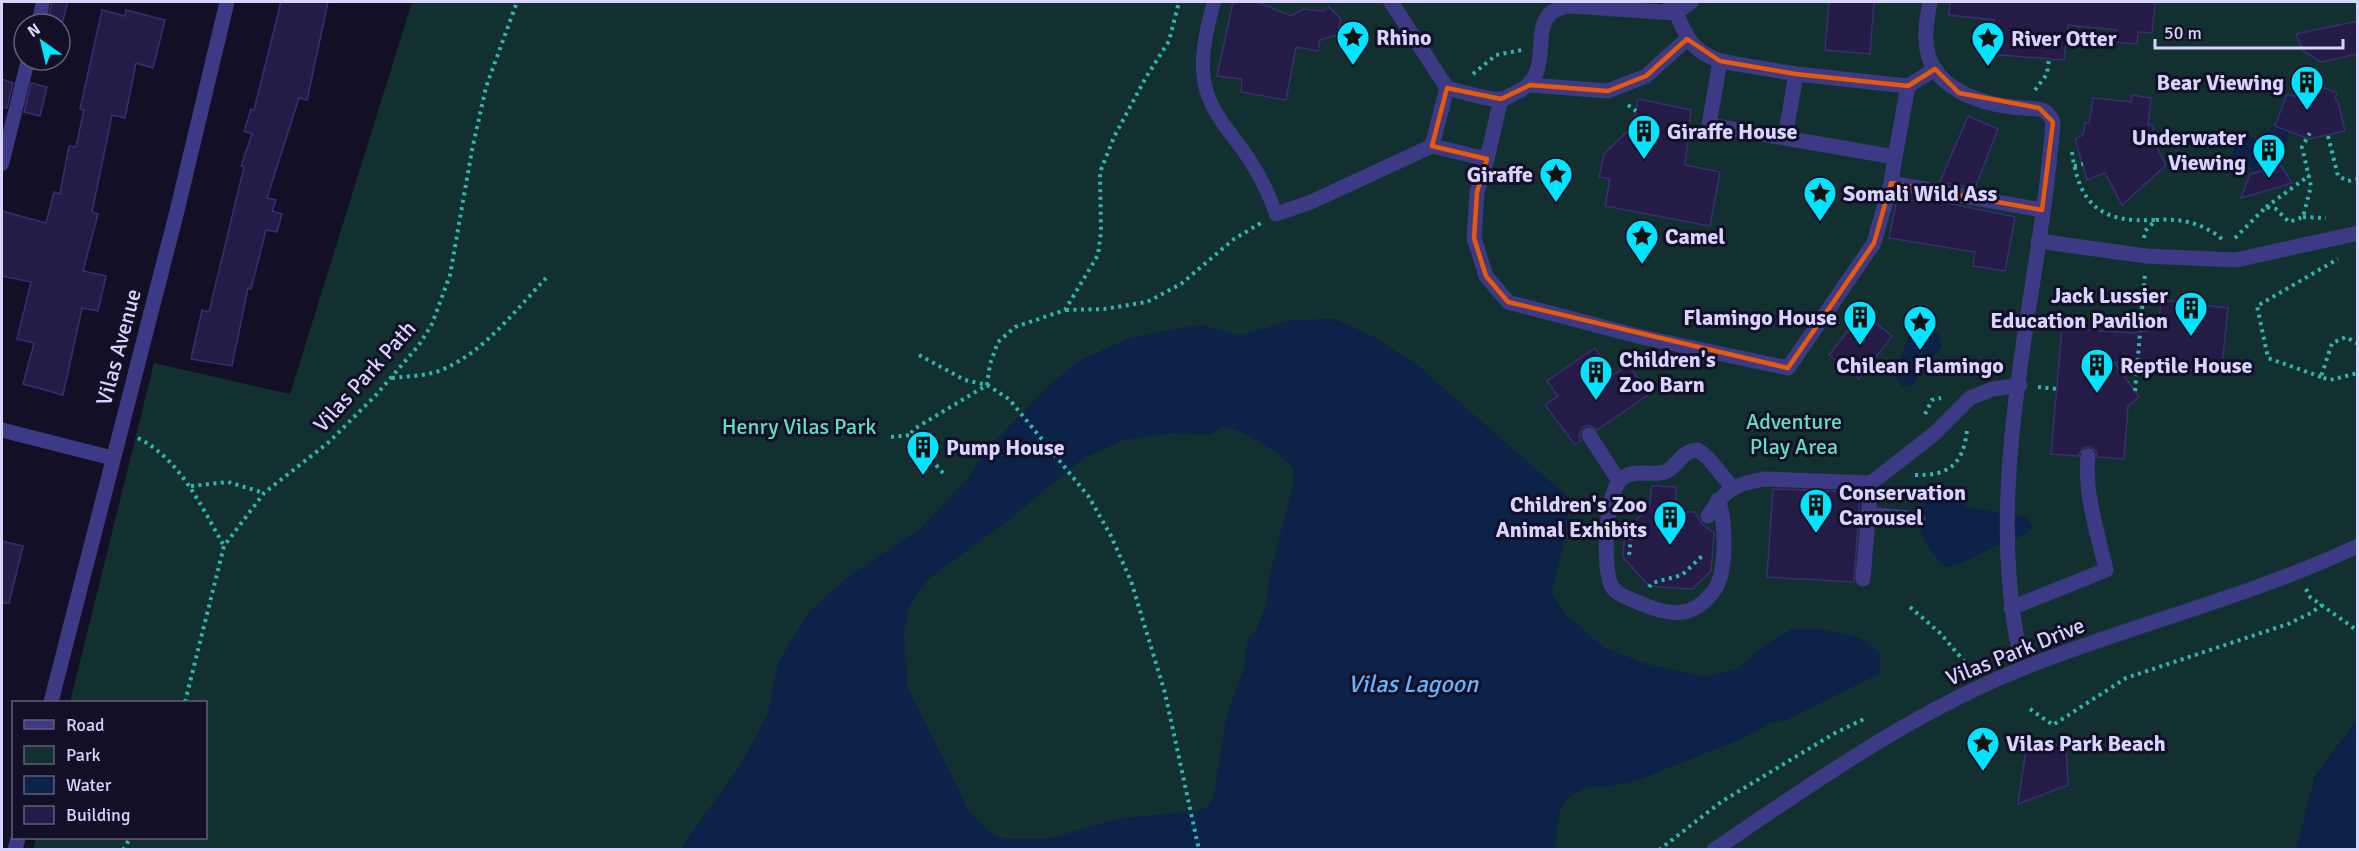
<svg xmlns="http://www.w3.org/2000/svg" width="2359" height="851" viewBox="0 0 2359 851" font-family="Signika,sans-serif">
  <rect width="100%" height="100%" fill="#130f26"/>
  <path fill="#12302f" d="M412,2H2357V720L2315,776L2297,849L33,850L36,838H206V702H70L154,363L290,394Z"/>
  <g fill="#0c2248" fill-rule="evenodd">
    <path d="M2275,126L2289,132L2281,166L2254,173C2250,162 2242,163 2233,161C2231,150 2238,138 2248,135L2255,140Z"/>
    <path d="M1334,319L1374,337L1417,365L1570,499L1567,529L1552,593L1564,613L1603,647L1643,663L1704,677L1738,669L1756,652L1791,629H1816L1851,635L1864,640L1880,653L1879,674L1788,719L1770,723L1741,739L1641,779L1609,787H1589L1572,794L1560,809L1555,849H680L742,763L768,713L778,663L808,613L850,575L921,528L968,478L989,447L1052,383L1080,360L1128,339L1165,331L1202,325L1240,336L1291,320ZM1224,426C1239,428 1281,453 1291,466C1294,471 1294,474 1294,480L1270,574L1266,605L1256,630L1247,641L1245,665L1226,717L1214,797L1208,806L1198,811L1117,819L1047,839H1003L990,832L970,813L907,686L904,635L908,608L928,579L1007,521L1082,459L1123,440L1172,433L1211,435Z"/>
    <path d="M1919,329L1938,333L1942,345L1941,349L1927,361L1913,385L1901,386L1896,375C1904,357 1901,340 1919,329Z"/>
    <path d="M1944,493L1963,501L1966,507L2027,517L2033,527C2020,540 2006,541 1990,549C1974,556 1964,564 1946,567C1922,546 1902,506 1944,493Z"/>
    <path d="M2357,720V849H2297L2315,776Z"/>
  </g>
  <g fill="#241b47" stroke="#3b2d73" stroke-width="1.5">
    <path d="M52,2H68L62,24H47Z"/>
    <path d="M281,2H328L307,100L299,98L267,198L276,200L272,211L282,214L277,232L266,230L251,289L248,288L232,366L191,359L202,310L209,312L244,167L241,166L252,134L244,131L251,109L254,110Z"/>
    <path d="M1233,2H1257L1291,16L1304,9L1322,11L1329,7L1341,19L1337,35L1320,40L1318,51L1296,47L1286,100L1241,92L1242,79L1217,76Z"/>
    <path d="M1829,2H1874L1870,54L1825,50Z"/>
    <path d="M1950,2H2155L2152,33L2138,32L2137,44L2116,42L2117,30L2068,25L2064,60L1988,54L1994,20L1949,15Z"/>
    <path d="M102,10L125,16L126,10L165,20L153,68L136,63L125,118L112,115L92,212L98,214L83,271L106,276L98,311L82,308L63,395L23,384L34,343L17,339L31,282L2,276V211L46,223L54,192L60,194L69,146L76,147L84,110L80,109Z"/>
    <path d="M2358,21V54L2321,62L2303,51L2296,34Z"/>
    <path d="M2,79L13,83L7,108L2,107Z"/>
    <path d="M31,83L47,87L40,116L24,112Z"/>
    <path d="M2311,83L2337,93L2335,98L2338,102L2345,131L2309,139L2275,126L2287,94L2304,99Z"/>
    <path d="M2132,95L2151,98L2148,125H2153V140L2166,165L2122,205L2105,173L2087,180L2075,139L2083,135L2085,123H2089L2093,98L2131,102Z"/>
    <path d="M1638,99L1691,110L1685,165L1720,172L1710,226L1605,206L1610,179L1599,177L1604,154L1633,126Z"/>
    <path d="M1968,116L1998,129L1975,188L1940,182Z"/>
    <path d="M2281,166L2292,183L2241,198L2250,174Z"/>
    <path d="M1897,198L1931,204L1933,200L2015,217L2005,271L1973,266L1975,252L1889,238Z"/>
    <path d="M2161,300L2228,308L2221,374L2114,362L2139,397L2128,406L2124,459L2098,457L2096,451L2089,446L2083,448L2078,456L2051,454L2062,328L2133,333L2158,329Z"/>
    <path d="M1862,313L1892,336L1859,379L1829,355Z"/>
    <path d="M1595,348L1613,375L1629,365L1649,394L1597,430L1589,425L1583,427L1579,435L1581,441L1575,445L1545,405L1558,396L1547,381Z"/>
    <path d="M1652,486L1676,487V512H1695L1702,524L1714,533L1711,571L1692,589L1649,586L1623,557L1625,532H1635V521L1649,508Z"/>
    <path d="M1773,489L1860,492L1854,582L1767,577Z"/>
    <path d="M2,541L23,546L9,603H2Z"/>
    <path d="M2066,744L2068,785L2018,804L2026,750Z"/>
  </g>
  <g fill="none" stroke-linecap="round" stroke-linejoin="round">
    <g stroke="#2fb8b0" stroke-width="4" stroke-dasharray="3 4.5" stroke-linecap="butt">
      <path d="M1473,74L1496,55L1522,50"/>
      <path d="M2035,90L2047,74L2049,59"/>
      <path d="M1628,105L1636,111"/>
      <path d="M2328,136L2338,176L2348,181L2358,179"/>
      <path d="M2072,152C2079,205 2101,223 2155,220"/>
      <path d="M2074,166L2083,164"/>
      <path d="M2266,207L2310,175"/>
      <path d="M2303,217L2326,218"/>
      <path d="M2144,238L2145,231L2156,220C2180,218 2203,223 2222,239"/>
      <path d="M2235,238L2266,207L2276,209L2289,222L2303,217L2311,186L2302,147L2311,131"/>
      <path d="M1066,310L1104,309L1147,302L1181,284L1234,239L1261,223"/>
      <path d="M2358,344L2346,337L2332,343L2321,377L2330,380L2358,373"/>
      <path d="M919,355L965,380L987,385L1009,399L1089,497L1111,536L1131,581L1165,693L1199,850"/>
      <path d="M2321,377L2268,358L2257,306L2338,259"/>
      <path d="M392,378C410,376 430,376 446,368C487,349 518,307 549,275"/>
      <path d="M2038,387L2057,389"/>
      <path d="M2135,391L2145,275"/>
      <path d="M1925,414L1932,400L1941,398"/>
      <path d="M891,437L910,435"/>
      <path d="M138,438C181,460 201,506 224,546"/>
      <path d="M943,473L910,435L914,429L987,385L990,364L998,342L1015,327L1065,310L1098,255L1101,232L1100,172L1114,137L1145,79L1169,41L1179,2"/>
      <path d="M1915,475C1948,476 1963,465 1967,431"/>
      <path d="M191,486L228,482L264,493"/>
      <path d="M1628,524L1632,527L1629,556"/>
      <path d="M1649,587L1652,583L1682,575L1703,555"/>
      <path d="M2306,589L2310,597L2358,631"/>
      <path d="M1910,607L1940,633L1969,667"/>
      <path d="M185,702L224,546L264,493L329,442L376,395L419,345L432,324L450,275L472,150L486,87L517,2"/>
      <path d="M2030,709L2053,725L2126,678L2288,624L2311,613L2322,605"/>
      <path d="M123,850L130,838"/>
      <path d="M1659,850L1721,802L1835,733L1864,719"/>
    </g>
    <g stroke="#3d3a85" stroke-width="14">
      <path d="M1214,2C1207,27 1198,62 1206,89C1213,115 1232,134 1247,156C1259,174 1269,193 1276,214"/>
      <path d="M38,24L43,2"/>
      <path d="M2,164L28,60"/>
    </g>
    <g stroke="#3d3a85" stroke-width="15">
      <path d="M1391,2L1447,88"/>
      <path d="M1670,2C1687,31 1684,48 1720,61"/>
      <path d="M1930,2C1928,14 1925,26 1926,39C1927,89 1981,105 2023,108C2037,109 2047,107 2053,122C2040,296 1984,471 2018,645"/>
      <path d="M1796,74L1908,86L1935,69"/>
      <path d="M1530,85L1608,91L1646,76L1687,39"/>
      <path d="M1501,99L1487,159L1432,146L1447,88C1460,91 1490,101 1502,99C1507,98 1514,93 1519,91C1561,70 1518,10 1571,6L1676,13L1691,2"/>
      <path d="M1785,138L1796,74L1720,61L1709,125L1895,157L1891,183L2042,210"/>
      <path d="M1895,157L1908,86"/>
      <path d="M1487,159L1477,192L1474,238L1486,276L1508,302L1642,337L1788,368L1874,243L1891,183"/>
      <path d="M1276,214L1311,202L1432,146"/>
      <path d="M2038,241L2146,256L2236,260L2358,233"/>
      <path d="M1589,435L1619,481"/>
      <path d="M1718,500C1726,520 1727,571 1715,589C1692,622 1666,615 1635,601C1625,597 1613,593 1610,582C1603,562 1605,488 1624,477C1637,469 1651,476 1665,472C1679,466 1680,451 1698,450L1708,458L1732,487"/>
      <path d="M1868,514L1918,519"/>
      <path d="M1708,516C1726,489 1732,485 1764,479L1871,483L1934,434L1970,398L1993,389L2020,385"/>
      <path d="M1863,579L1871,483"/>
      <path d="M2011,608L2106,570C2098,533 2084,495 2088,456"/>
    </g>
    <g stroke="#3d3a85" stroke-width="15">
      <path d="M2,430L112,458"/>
      <path d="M51,702L177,211L227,2"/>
      <path d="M15,850L18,838"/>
      <path d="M1714,850C1813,783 1914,711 2026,667C2135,624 2251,596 2358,546"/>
    </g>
  </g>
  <path fill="none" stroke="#e8590c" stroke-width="4.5" stroke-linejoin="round" d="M1687,39L1720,61L1796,74L1908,86L1935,69L1959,93L2039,108L2053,122L2042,210L1891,183L1874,243L1788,368L1508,302L1486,276L1474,238L1477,192L1487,159L1432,146L1447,88L1501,99L1530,85L1608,91L1646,76Z"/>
  <defs>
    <symbol id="sight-pin" viewBox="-11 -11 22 30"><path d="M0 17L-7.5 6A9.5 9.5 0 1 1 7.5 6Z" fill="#00e5ff" stroke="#130f26"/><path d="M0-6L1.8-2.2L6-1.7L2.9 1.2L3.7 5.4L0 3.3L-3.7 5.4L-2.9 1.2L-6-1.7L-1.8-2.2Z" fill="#111"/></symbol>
    <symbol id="building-pin" viewBox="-11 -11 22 30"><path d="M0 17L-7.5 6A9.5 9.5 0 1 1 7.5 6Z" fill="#00e5ff" stroke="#130f26"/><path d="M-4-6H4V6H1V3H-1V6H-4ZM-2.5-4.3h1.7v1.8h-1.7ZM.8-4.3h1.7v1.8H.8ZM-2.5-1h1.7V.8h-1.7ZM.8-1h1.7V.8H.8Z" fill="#111"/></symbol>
  </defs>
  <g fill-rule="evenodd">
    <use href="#sight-pin" x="1334" y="18" width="38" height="52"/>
    <use href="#sight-pin" x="1969" y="19" width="38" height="52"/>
    <use href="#building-pin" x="2288" y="63" width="38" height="52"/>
    <use href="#building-pin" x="1625" y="112" width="38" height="52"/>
    <use href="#building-pin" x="2250" y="131" width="38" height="52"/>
    <use href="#sight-pin" x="1537" y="155" width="38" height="52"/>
    <use href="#sight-pin" x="1801" y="174" width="38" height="52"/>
    <use href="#sight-pin" x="1623" y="217" width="38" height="52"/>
    <use href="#building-pin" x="2172" y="289" width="38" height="52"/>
    <use href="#building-pin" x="1841" y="298" width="38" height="52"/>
    <use href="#sight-pin" x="1901" y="303" width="38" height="52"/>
    <use href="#building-pin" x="2078" y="346" width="38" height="52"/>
    <use href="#building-pin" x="1577" y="353" width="38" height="52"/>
    <use href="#building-pin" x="904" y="428" width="38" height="52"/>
    <use href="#building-pin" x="1797" y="486" width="38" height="52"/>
    <use href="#building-pin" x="1651" y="498" width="38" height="52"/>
    <use href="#sight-pin" x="1964" y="724" width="38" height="52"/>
  </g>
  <g text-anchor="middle" stroke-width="6" stroke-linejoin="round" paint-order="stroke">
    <g font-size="22" font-weight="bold" fill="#d9d4ff" stroke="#130f26" text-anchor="start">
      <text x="1376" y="45">Rhino</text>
      <text x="2011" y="46">River Otter</text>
      <text x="2284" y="90" text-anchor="end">Bear Viewing</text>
      <text x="1667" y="139">Giraffe House</text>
      <text x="2246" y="145" text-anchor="end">Underwater<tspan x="2246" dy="25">Viewing</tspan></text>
      <text x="1533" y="182" text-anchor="end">Giraffe</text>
      <text x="1843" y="201">Somali Wild Ass</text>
      <text x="1665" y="244">Camel</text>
      <text x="2168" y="303" text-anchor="end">Jack Lussier<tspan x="2168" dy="25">Education Pavilion</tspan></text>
      <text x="1837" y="325" text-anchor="end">Flamingo House</text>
      <text x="1619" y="367">Children's<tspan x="1619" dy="25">Zoo Barn</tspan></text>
      <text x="1920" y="373" text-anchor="middle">Chilean Flamingo</text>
      <text x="2120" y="373">Reptile House</text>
      <text x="946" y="455">Pump House</text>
      <text x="1839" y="500">Conservation<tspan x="1839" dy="25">Carousel</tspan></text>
      <text x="1647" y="512" text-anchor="end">Children's Zoo<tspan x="1647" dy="25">Animal Exhibits</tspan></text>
      <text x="2006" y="751">Vilas Park Beach</text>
    </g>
    <g font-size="22" fill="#d9d4ff" stroke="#130f26">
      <text transform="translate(118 347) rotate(-75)" y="8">Vilas Avenue</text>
      <text transform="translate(364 376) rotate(-48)" y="8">Vilas Park Path</text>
      <text transform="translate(2015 651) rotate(-22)" y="8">Vilas Park Drive</text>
    </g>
    <g font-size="22" fill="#5fe0c0" stroke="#130f26">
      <text x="1794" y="429">Adventure<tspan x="1794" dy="25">Play Area</tspan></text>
      <text x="799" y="434">Henry Vilas Park</text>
    </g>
    <g font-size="24" font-style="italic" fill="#62b6ff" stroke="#130f26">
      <text x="1413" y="692">Vilas Lagoon</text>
    </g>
  </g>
  <rect width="2359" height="851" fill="none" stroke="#d9d4ff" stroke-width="6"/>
  <rect x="12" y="701" width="195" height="138" fill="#130f26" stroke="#625e7d" stroke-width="1.5"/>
  <rect x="24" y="720" width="30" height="9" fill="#3d3a85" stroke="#625e7d" stroke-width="1.5"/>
  <text x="66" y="731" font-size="18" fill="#d9d4ff">Road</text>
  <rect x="24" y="746" width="30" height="18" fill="#12302f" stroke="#625e7d" stroke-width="1.5"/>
  <text x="66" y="761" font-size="18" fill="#d9d4ff">Park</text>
  <rect x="24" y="776" width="30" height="18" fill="#0c2248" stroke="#625e7d" stroke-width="1.5"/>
  <text x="66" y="791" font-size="18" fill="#d9d4ff">Water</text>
  <rect x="24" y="806" width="30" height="18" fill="#241b47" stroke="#625e7d" stroke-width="1.5"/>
  <text x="66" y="821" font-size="18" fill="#d9d4ff">Building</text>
  <g transform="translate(42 42) rotate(326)"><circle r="28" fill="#130f26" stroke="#625e7d" stroke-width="1.5"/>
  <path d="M0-4.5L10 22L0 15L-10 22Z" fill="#00e5ff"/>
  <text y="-9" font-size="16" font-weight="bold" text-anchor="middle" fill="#d9d4ff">N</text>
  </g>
  <path d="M2155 39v9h188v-9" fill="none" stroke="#d9d4ff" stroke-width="3"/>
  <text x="2164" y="39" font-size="18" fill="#d9d4ff" stroke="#130f26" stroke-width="4.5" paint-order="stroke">50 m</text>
</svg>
